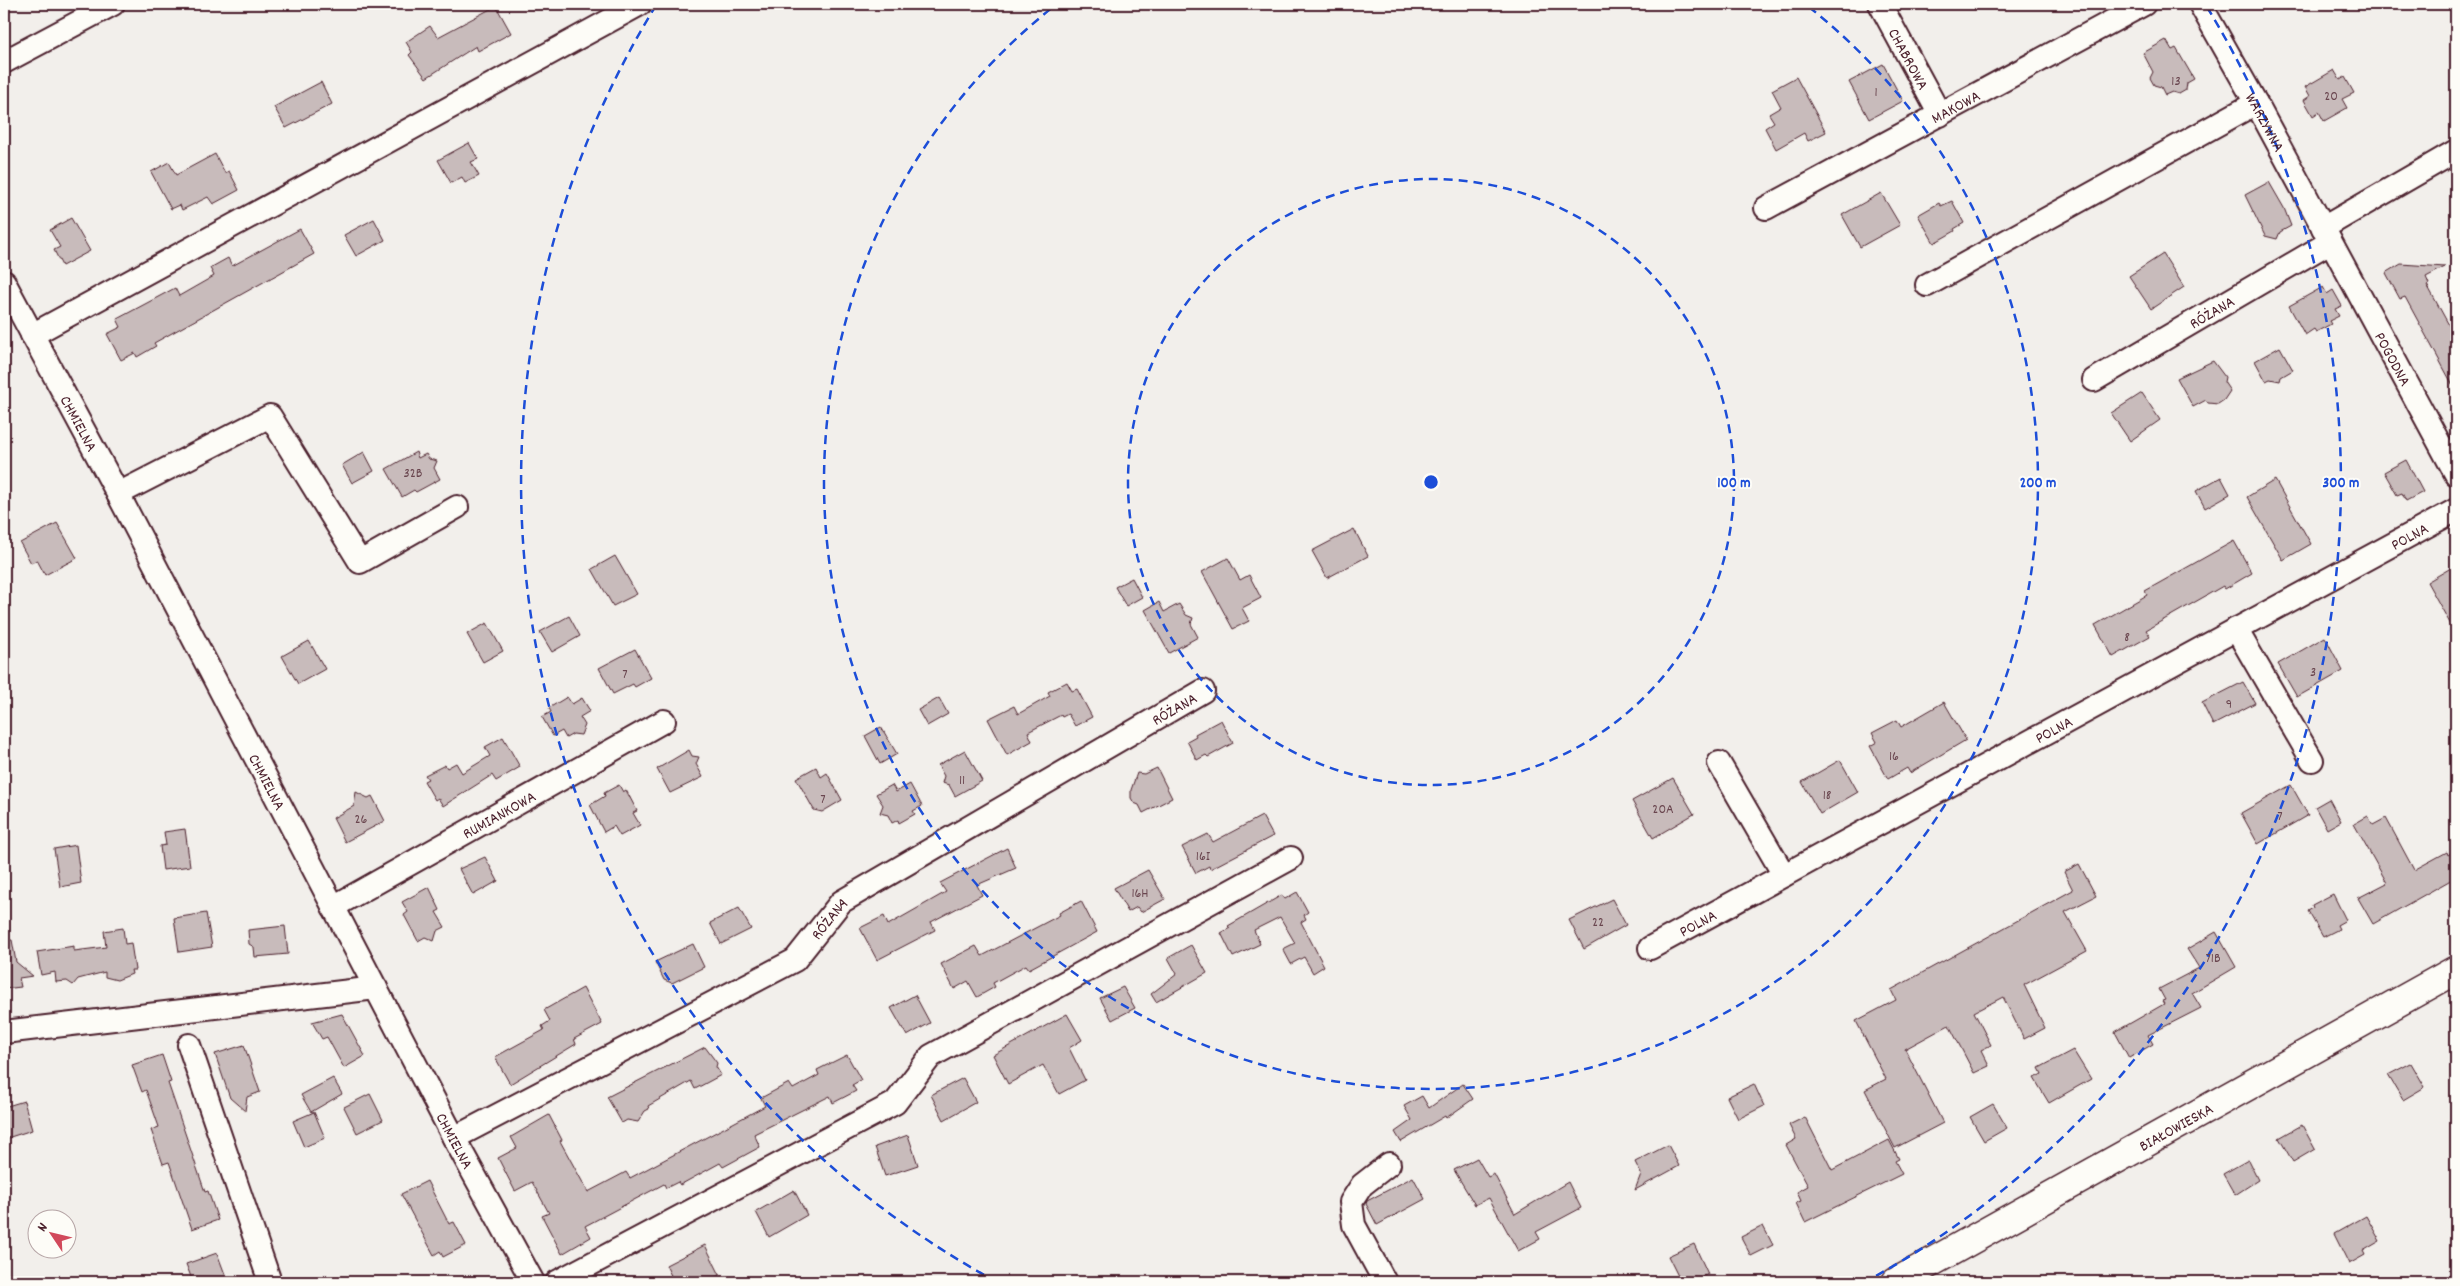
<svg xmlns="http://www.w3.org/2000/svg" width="2460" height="1286" viewBox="0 0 2460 1286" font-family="Dekko,sans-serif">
  <rect width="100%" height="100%" fill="#f2efeb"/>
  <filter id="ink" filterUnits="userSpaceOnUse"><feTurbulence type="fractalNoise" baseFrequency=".02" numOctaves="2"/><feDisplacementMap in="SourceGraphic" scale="10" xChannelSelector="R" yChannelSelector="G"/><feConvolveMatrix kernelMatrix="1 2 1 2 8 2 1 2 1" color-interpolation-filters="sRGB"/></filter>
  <g filter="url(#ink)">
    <g fill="#c8bbbb" stroke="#4a1f2b">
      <path d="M496,6L511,33L478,51L476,46L426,78L409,55L412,52L406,42L430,26L438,37Z"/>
      <path d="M2166,40L2172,50L2176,48L2194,79L2187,83L2186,90L2179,94L2172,92L2165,95L2161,87L2154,85L2150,78L2153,72L2143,53Z"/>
      <path d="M1883,64L1903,101L1869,119L1849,82Z"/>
      <path d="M2334,70L2340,80L2345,77L2354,93L2342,99L2347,108L2324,121L2319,112L2313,116L2304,100L2310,96L2305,87Z"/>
      <path d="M1796,77L1826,132L1808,141L1804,133L1776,149L1765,128L1774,122L1769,114L1781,107L1772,90Z"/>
      <path d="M321,82L332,104L286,128L274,107Z"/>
      <path d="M469,143L478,159L471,162L479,176L465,183L462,177L451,183L438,160Z"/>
      <path d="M215,154L225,173L229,171L239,190L213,204L208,197L182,210L180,205L171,209L151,172L169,162L176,175Z"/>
      <path d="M2269,182L2284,208L2291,226L2280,232L2277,239L2265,236L2245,195Z"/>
      <path d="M1881,193L1900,225L1860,247L1842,215Z"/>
      <path d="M1952,201L1964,223L1954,229L1955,231L1934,243L1918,215L1939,203L1941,206Z"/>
      <path d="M71,218L90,251L62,266L54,250L60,247L50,230Z"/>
      <path d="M374,219L385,240L356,256L344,235Z"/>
      <path d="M300,229L314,254L154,343L156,346L137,357L135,353L121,360L107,334L121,327L117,319L175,288L179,296L214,276L210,268L228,258L232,266Z"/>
      <path d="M2163,254L2184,287L2151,309L2129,276Z"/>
      <path d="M2401,264L2445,267L2426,277L2429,284L2427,285L2456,338V391L2405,297L2400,299L2386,273Z"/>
      <path d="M2323,287L2327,294L2333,290L2342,306L2335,309L2339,316L2329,321L2331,324L2316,332L2314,329L2305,335L2289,306Z"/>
      <path d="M2280,347L2293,370L2281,377L2280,381L2270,379L2266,381L2255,361Z"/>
      <path d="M2213,361L2225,377L2224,382L2230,391L2224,400L2218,404L2208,403L2206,400L2193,407L2177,378Z"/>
      <path d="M2142,393L2160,420L2130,441L2111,413Z"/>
      <path d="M364,452L374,471L352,483L342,465Z"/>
      <path d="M416,452L418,458L426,454L429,459L437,461L434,468L440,479L416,492L414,490L402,497L386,469Z"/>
      <path d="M2406,460L2423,492L2406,501L2402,493L2397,495L2384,472Z"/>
      <path d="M2221,477L2230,494L2205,508L2196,491Z"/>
      <path d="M2275,480L2311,544L2283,560L2247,497Z"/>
      <path d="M57,523L77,558L45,575L37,560L31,563L20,543Z"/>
      <path d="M1354,529L1368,556L1327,578L1312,551Z"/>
      <path d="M2234,541L2252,573L2225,589L2223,586L2146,630L2150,636L2113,657L2095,625L2147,595L2145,591Z"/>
      <path d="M615,556L637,594L613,606L592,569Z"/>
      <path d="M1228,558L1240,580L1249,575L1261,598L1242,608L1249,621L1233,629L1202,572Z"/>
      <path d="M2456,565V634L2427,582Z"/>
      <path d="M1132,578L1142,597L1126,606L1115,587Z"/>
      <path d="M1159,602L1164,612L1179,604L1186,615L1193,618L1191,624L1198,637L1169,653L1145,610Z"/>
      <path d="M569,616L580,636L552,652L540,632Z"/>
      <path d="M487,623L503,651L483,662L467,634Z"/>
      <path d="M2325,637L2343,671L2297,697L2278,664Z"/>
      <path d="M309,641L325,669L298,684L282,656Z"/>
      <path d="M635,649L651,678L635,687L633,684L613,694L599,668Z"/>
      <path d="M1067,682L1072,691L1077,689L1092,717L1075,726L1068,714L1062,717L1061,715L1028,732L1032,741L1007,755L988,719L1014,706L1018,714L1050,696L1048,692Z"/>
      <path d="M2243,682L2255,703L2213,725L2202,703Z"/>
      <path d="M567,697L572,704L582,698L590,711L580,717L585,725L581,735L573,734L566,738L562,731L553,736L542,717L551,712L549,708Z"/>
      <path d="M939,698L948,714L927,726L918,710Z"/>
      <path d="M1944,702L1966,740L1910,773L1907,768L1888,779L1870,746L1877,742L1872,733L1897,720L1901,727Z"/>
      <path d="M1221,720L1233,743L1208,757L1206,755L1197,760L1187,741L1196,736L1195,734Z"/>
      <path d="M881,727L897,754L880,764L865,736Z"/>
      <path d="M503,737L520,767L496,781L492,775L443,806L438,798L435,800L424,781L428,779L425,775L445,765L447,768L456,763L462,773L490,756L485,747Z"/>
      <path d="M689,750L692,756L699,757L696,764L703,777L670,793L657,769Z"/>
      <path d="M965,750L982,781L955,796L949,785L942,783L944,776L938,765Z"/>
      <path d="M1840,760L1858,792L1820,814L1802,782Z"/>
      <path d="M816,767L821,777L827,773L842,800L822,812L814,810L796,778Z"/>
      <path d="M1157,768L1172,798L1143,813L1139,805L1134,803L1131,798V790L1137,773L1144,774Z"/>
      <path d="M1673,778L1694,814L1653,838L1632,801Z"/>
      <path d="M910,784L922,806L913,811L915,814L899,823L898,820L892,823L888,815L880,813L883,805L876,794L892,785L896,792Z"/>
      <path d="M619,785L623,792L626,790L637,811L633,813L640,825L620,836L614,826L604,832L590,805L605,796L604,793Z"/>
      <path d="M2291,785L2308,815L2258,844L2241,813Z"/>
      <path d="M356,792L368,798L372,796L385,821L345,842L333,818L354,806Z"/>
      <path d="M2329,799L2341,821L2327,829L2315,807Z"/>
      <path d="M1262,816L1273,836L1210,869L1209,866L1196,873L1182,847L1208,834L1213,842Z"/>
      <path d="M2368,816L2373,825L2386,818L2414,870L2447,852L2448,855L2456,850V877L2373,924L2358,898L2387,883L2354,824Z"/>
      <path d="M185,829L190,866L163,870L160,846L166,845L164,832Z"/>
      <path d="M76,845L81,883L60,887L54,849Z"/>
      <path d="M1007,848L1016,868L977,885L982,895L931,922L935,930L877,960L860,928L884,916L888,925L946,892L940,883Z"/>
      <path d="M485,857L498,881L473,895L459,869Z"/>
      <path d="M2079,864L2096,896L2065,912L2087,951L2024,985L2045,1028L2024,1039L2003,997L1974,1012L1991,1045L1981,1050L1989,1066L1974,1073L1949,1025L1905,1049L1943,1123L1895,1148L1865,1090L1886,1079L1856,1021L1896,1000L1891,990L2073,890L2064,872Z"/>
      <path d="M1148,870L1165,899L1141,912L1137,907L1128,912L1114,888Z"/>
      <path d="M429,887L440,910L436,912L445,927L437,931L434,941L425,937L418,941L404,915L408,912L402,902Z"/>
      <path d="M1297,892L1308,912L1304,915L1306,919L1301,922L1324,966L1313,973L1304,957L1291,964L1283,949L1295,943L1280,917L1254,930L1260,944L1233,957L1221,933L1230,928L1228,926L1282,895L1285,899Z"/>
      <path d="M2333,894L2346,920L2337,925L2339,929L2323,937L2308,911L2313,908L2312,905Z"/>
      <path d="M1612,899L1626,925L1584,949L1569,920Z"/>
      <path d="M1081,901L1097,932L1029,969L1026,965L993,983L995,987L977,997L968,981L954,989L941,964L976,946L982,956L1060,915L1059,913Z"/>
      <path d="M739,908L751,929L721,944L710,923Z"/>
      <path d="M206,913L212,947L179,952L174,918Z"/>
      <path d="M285,926L288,954L255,957L254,947L249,944L248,930Z"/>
      <path d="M123,928L125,944L131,943L135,970H131L132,974L117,980L105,977V972L78,979L73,985L67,981L56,982L55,972L41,975L37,952L74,946V951L106,947L104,931Z"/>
      <path d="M2216,932L2236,967L2192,993L2201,1008L2148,1035L2153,1044L2129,1058L2115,1032L2164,1004L2162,1001L2165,1000L2159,989L2199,968L2187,949Z"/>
      <path d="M4,940H12L16,962L33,976L19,978L21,987L4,989Z"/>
      <path d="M693,944L704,967L672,983L664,980L655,962Z"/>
      <path d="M1191,945L1207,973L1156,1002L1151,994L1177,974L1168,958Z"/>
      <path d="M1123,987L1135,1008L1112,1020L1100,998Z"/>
      <path d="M583,988L602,1024L574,1039L576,1044L510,1084L495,1057L544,1030L542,1026L550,1021L544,1010Z"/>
      <path d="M915,995L930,1023L907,1036L891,1008Z"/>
      <path d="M342,1014L365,1056L344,1068L327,1037L322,1039L312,1022Z"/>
      <path d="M1067,1014L1082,1040L1069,1048L1085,1080L1059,1094L1043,1065L1008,1084L993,1055Z"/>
      <path d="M244,1045L260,1092L247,1097L245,1111L230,1098L215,1054Z"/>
      <path d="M705,1047L717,1063L716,1067L721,1075L695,1089L691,1081L648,1106L649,1109L645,1111L638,1122L627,1120L622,1123L607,1097Z"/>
      <path d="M2073,1050L2091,1079L2049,1103L2034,1078L2042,1074L2039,1068Z"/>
      <path d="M162,1055L171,1082L168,1083L205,1192L208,1191L218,1220L192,1229L169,1162L163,1164L151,1130L159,1127L146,1090L142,1092L132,1065Z"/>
      <path d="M847,1055L861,1080L852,1085L856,1091L833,1103L830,1096L754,1134L760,1147L723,1167L720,1163L680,1185L678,1182L666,1188L664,1184L585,1226L591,1237L562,1254L542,1216L549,1213L532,1182L515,1191L498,1158L517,1148L511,1137L549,1115L562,1140L560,1141L588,1192L626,1172L630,1178L765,1106L761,1098L789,1083L793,1089L819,1075L817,1070Z"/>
      <path d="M2411,1063L2425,1087L2403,1100L2388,1075Z"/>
      <path d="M333,1078L342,1094L311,1112L301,1095Z"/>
      <path d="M963,1078L976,1102L944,1120L931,1095Z"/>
      <path d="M1463,1084L1473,1099L1446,1118L1445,1116L1401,1142L1395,1132L1412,1120L1404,1106L1422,1096L1429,1108Z"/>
      <path d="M1754,1084L1764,1106L1738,1119L1727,1097Z"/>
      <path d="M370,1094L383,1120L357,1133L344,1107Z"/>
      <path d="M24,1101L32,1130L4,1139V1107Z"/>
      <path d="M1993,1104L2007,1128L1984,1141L1970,1117Z"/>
      <path d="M314,1112L325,1138L304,1147L293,1121Z"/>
      <path d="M1805,1117L1832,1170L1889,1140L1899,1159L1895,1161L1902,1174L1805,1222L1796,1203L1801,1201L1797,1192L1808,1186L1786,1145L1796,1139L1789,1125Z"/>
      <path d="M2302,1125L2315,1149L2293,1162L2279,1138Z"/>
      <path d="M908,1135L918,1165L885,1176L875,1147Z"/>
      <path d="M1668,1145L1679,1166L1635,1190L1641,1174L1635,1162Z"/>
      <path d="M1477,1158L1488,1177L1494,1174L1515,1214L1568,1182L1581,1208L1536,1232L1540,1239L1518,1251L1489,1198L1475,1205L1454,1170Z"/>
      <path d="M2248,1160L2258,1180L2235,1195L2223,1174Z"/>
      <path d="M1413,1177L1425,1199L1377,1225L1366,1204L1367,1201Z"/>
      <path d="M427,1181L449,1224L454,1222L466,1245L443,1257L440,1251L434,1255L401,1194Z"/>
      <path d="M794,1190L807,1215L769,1237L756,1212Z"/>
      <path d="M2366,1216L2380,1241L2363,1251L2365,1255L2349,1264L2334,1234Z"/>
      <path d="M1763,1226L1773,1245L1751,1256L1741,1237Z"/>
      <path d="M1694,1244L1708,1274L1691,1282H1681L1668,1256Z"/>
      <path d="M705,1245L720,1275L705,1282H674L666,1265Z"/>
      <path d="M217,1253L226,1277L211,1282H193L186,1264Z"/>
    </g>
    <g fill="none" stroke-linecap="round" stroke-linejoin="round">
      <defs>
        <g id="minor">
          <path id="s1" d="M1880,4L1940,115"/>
          <path id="s2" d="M2200,4L2256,103L2456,474"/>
          <path d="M4,62L113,4"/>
          <path id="s3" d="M1766,208L2144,4"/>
          <path d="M2323,228L2456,151"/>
          <path id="s4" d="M4,282L118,494L454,1138L533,1282"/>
          <path d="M1927,285L2256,103"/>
          <path d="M32,335L640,4"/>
          <path id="s5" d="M2094,380L2330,242"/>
          <path d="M118,494L270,416L360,562L457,507"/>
          <path d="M2236,629L2312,760"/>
          <path d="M1719,763L1784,875"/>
          <path id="s6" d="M333,907L664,721"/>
          <path id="s7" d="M1650,948L2456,510"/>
          <path d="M4,1032L376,988"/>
          <path d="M189,1045L270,1282"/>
          <path id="s8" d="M454,1138L795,960L841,902L1203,691"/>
          <path d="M557,1282L895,1103L931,1056L1291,858"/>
          <path d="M1385,1282L1354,1225L1351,1202L1362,1185L1389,1164"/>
        </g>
        <g id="major">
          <path id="s9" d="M1896,1282L2456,970"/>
        </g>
      </defs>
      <use href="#minor" stroke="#4a1f2b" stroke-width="26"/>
      <use href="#major" stroke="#4a1f2b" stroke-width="31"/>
      <use href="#minor" stroke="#fdfcf7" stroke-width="22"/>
      <use href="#major" stroke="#fdfcf7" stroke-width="28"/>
    </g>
  </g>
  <g fill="none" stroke="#1d4ed8" stroke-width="2.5" stroke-dasharray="9 6">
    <circle cx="1431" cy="482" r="303"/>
    <path d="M1809 7A607 607 0 1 1 1053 7"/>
    <path d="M997 1282A910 910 0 0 1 655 7M2207 7A910 910 0 0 1 1865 1282"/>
  </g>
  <g text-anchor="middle" stroke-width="4" stroke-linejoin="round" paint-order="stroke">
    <g font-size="14" fill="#6a464f">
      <text x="2176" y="85">13</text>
      <text x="1876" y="96">1</text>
      <text x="2331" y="100">20</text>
      <text x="413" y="477">32B</text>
      <text x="2127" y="641">8</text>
      <text x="2313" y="676">3</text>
      <text x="625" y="678">7</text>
      <text x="2229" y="708">9</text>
      <text x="1894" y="760">16</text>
      <text x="962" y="784">11</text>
      <text x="1827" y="799">18</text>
      <text x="823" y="803">7</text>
      <text x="1663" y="813">20A</text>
      <text x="2280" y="820">7</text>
      <text x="361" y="823">26</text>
      <text x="1203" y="860">16I</text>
      <text x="1140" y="897">16H</text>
      <text x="1598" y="926">22</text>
      <text x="2213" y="962">71B</text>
    </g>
    <g font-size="16" fill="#4a1f2b" stroke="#fdfcf7">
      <text dy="6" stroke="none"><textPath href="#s1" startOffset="62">CHABROWA</textPath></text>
      <text dy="6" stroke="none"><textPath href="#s3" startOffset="215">MAKOWA</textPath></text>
      <text dy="6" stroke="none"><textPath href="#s2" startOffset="135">WARZYWNA</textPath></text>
      <text dy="6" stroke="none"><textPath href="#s5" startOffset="136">RÓŻANA</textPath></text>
      <text dy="6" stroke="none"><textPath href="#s2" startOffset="404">POGODNA</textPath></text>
      <text dy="6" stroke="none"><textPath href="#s4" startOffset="160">CHMIELNA</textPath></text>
      <text dy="6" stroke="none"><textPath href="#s7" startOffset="864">POLNA</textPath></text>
      <text dy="6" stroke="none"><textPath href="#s8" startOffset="844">RÓŻANA</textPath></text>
      <text dy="6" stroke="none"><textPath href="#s7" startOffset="459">POLNA</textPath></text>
      <text dy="6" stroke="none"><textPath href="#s4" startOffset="565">CHMIELNA</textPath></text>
      <text dy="6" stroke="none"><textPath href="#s6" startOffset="190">RUMIANKOWA</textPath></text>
      <text dy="6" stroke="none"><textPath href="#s8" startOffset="439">RÓŻANA</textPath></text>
      <text dy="6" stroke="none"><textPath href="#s7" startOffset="54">POLNA</textPath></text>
      <text dy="6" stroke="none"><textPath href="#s9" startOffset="320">BIAŁOWIESKA</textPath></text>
      <text dy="6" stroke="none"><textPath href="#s4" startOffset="970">CHMIELNA</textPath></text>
    </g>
  </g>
  <circle cx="1431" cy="482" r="8" fill="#1d4ed8" stroke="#fdfcf7" stroke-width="2.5"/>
  <g font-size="15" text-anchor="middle" font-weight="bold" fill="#1d4ed8" stroke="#fdfcf7" stroke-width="4" stroke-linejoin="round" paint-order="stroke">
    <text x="1734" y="487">100 m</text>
    <text x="2038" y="487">200 m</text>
    <text x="2341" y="487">300 m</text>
  </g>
  <rect width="2460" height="1286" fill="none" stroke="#fdfcf7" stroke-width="20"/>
  <rect x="10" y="10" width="2440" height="1266" fill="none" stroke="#4a1f2b" stroke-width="2" filter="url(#ink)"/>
  <g transform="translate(52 1234) rotate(305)"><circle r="24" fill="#fdfcf7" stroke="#b5a4a5"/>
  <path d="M0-4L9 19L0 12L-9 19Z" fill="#d1495b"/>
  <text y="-8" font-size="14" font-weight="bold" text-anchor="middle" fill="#4a1f2b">N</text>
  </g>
</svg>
